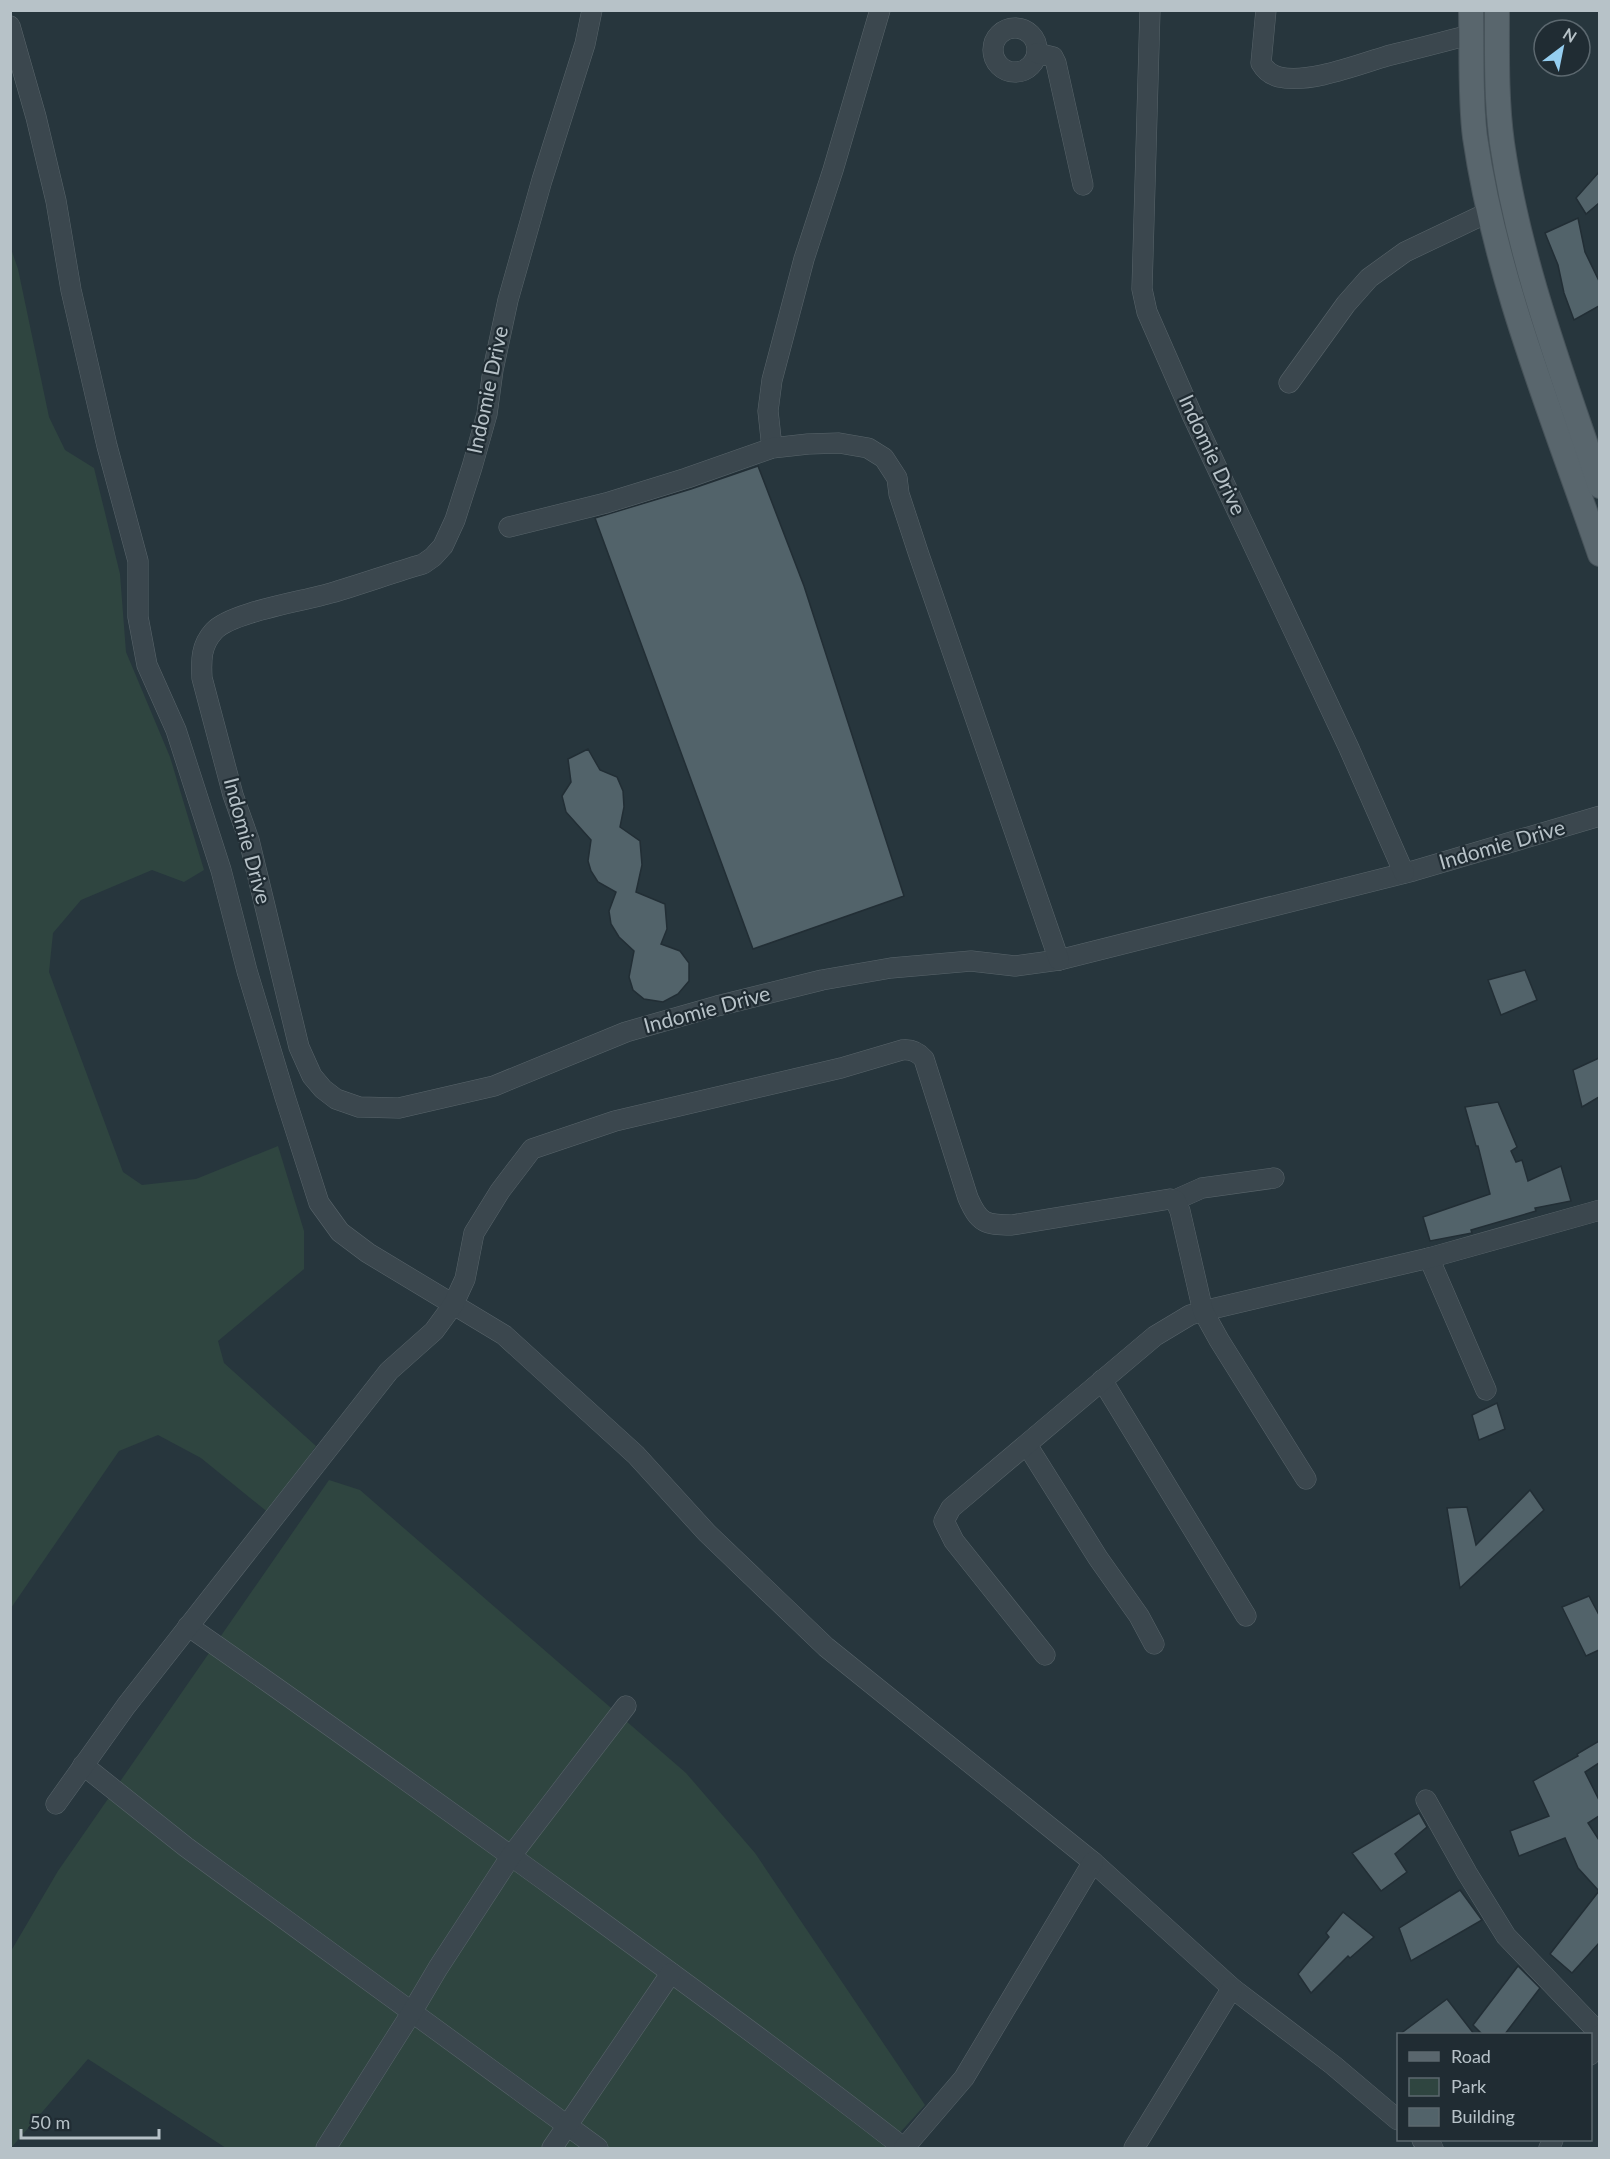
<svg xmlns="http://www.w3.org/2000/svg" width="1610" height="2159" viewBox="0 0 1610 2159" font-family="Lato,sans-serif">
  <rect width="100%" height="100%" fill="#27363d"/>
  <g fill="#2f4540">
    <path d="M10,246L18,269L49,417L65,450L94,468L120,574L126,652L170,757L204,870L184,882L152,870L81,900L53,933L49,972L123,1172L142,1185L196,1179L278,1146L304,1231V1269L218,1341L224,1363L316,1446L270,1514L201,1458L158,1435L119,1451L11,1608Z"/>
    <path d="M329,1480L360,1490L686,1773L755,1853L925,2105L886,2148H226L88,2059L11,2148V1951L58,1871Z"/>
  </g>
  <g fill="#52636a" stroke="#222e35" stroke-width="1.5">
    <path d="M1599,172V203L1586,214L1576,198Z"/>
    <path d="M1578,218L1585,252L1599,281V306L1574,320L1564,293L1558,265L1545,233Z"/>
    <path d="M758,466L804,586L904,896L753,949L595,518L691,489Z"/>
    <path d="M588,749L600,770L617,777L623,791L624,807L620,827L640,841L642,865L636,892L665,904L667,929L661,944L680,951L689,963V981L678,994L663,1002L644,999L633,990L629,977L634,951L619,937L611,924L609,911L616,892L598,882L591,871L588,861L591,840L566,812L562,796L571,782L568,759Z"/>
    <path d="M1525,970L1537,1000L1501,1015L1488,980Z"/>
    <path d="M1599,1058V1097L1582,1107L1573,1070Z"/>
    <path d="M1498,1102L1517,1147L1511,1151L1516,1162L1522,1160L1528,1181L1561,1166L1571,1201L1535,1208L1536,1211L1471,1230L1472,1233L1430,1241L1423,1217L1490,1194L1478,1146H1476L1465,1107Z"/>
    <path d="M1497,1403L1505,1429L1479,1440L1472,1415Z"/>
    <path d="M1530,1490L1544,1510L1460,1588L1447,1508L1467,1507L1476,1545Z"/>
    <path d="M1589,1596L1599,1615V1650L1586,1656L1562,1607Z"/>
    <path d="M1599,1741V1763L1585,1772L1599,1800V1816L1588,1823L1599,1840V1943L1572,1973L1550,1954L1599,1891L1578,1868L1565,1838L1519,1856L1510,1831L1549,1816L1533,1781L1578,1756L1577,1754Z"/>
    <path d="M1419,1813L1427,1827L1395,1854L1407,1872L1381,1891L1352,1853Z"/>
    <path d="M1460,1890L1482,1920L1411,1961L1399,1928Z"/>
    <path d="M1343,1912L1374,1937L1350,1958L1348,1956L1311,1993L1298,1974L1329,1937L1326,1933Z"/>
    <path d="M1518,1966L1540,1988L1505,2034H1482L1473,2025Z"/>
    <path d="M1447,1999L1474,2034H1400Z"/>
  </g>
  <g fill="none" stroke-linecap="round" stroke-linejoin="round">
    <defs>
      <g id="minor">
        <path d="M592,10L585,44L542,180L508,300L493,370L487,414L472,467L455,520L443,546L433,557L423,564C392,573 362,584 331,593C305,601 231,612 214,631C201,645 201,660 202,678L233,795L249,840L299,1047L312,1076L323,1089L336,1099L359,1107L399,1108L494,1086L626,1032L717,1006L822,980L891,968L971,961L1015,966L1059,960L1413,871L1600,816"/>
        <path d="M1150,10L1142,289L1147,312L1193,417L1348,746L1404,873"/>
        <path d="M1266,10L1261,63C1265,70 1271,75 1279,77C1309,84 1357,65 1387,56C1415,49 1444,42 1472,34"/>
        <path d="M10,26L36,117L56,201L71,290L107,446L138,561V617L147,665L176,730L221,870L247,971L285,1097L319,1203L340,1232L368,1253L504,1335L636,1455L707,1533L826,1647L1093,1862L1232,1988L1333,2065L1398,2120"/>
        <circle cx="1015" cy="50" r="22"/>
        <path d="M1037,53L1053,57L1056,63L1083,185"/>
        <path d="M1289,383L1346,304L1369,278L1405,252L1489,212"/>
        <path d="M772,448L768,411L772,380L804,259L833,170L880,10"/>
        <path d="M509,527L606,503L687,478L772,448L808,444L839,443L868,448L884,458L897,478L899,494L919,555L1059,960"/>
        <path d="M1175,1200L1202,1188L1274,1178"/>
        <path d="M1429,1258L1486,1390"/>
        <path d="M1102,1380L1246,1616"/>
        <path d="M1027,1445L1098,1558L1139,1616L1154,1644"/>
        <path d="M188,1626C318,1716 445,1808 573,1901C684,1982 795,2063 904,2148"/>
        <path d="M1045,1655L954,1541L944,1521L951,1508L1155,1336L1190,1315L1203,1311L1429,1258L1600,1210"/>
        <path d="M83,1765L186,1847L598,2148"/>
        <path d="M1426,1800L1467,1873L1506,1936L1600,2034"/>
        <path d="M56,1804L126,1706L389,1371L434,1331L453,1305L465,1279L474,1233L500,1191L532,1149L615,1121L841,1068L902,1050C911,1049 918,1052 924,1059L968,1198C979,1223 985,1225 1012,1225L1170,1199L1175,1200L1180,1211L1203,1311L1219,1340L1306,1479"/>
        <path d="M1590,2055L1600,2035"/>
        <path d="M1422,2140L1433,2148"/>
        <path d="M326,2148L412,2012L438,1968L511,1856L626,1706"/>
        <path d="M552,2148L671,1973"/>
        <path d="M904,2148L964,2078L1093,1862"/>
        <path d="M1134,2148L1232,1988"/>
        <path d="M1549,2148L1553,2140"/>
      </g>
      <g id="major">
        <path d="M1471,10C1472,50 1470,99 1475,137C1496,281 1553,417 1600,554"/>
        <path d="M1497,10C1497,54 1496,100 1502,143C1519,261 1562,373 1600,486"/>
      </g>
    </defs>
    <use href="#minor" stroke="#59656b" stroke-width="21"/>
    <use href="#major" stroke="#47535a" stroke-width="26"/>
    <use href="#minor" stroke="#3b474e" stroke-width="20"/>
    <use href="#major" stroke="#59666d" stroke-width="24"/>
  </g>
  <g text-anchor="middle" stroke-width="4.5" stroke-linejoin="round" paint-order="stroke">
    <g font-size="21" fill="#b7c2c8" stroke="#202c33">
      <text transform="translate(488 390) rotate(-78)" y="7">Indomie Drive</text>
      <text transform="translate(1212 455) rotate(65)" y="7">Indomie Drive</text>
      <text transform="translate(247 841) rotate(75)" y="7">Indomie Drive</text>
      <text transform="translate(1502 845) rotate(-16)" y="7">Indomie Drive</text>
      <text transform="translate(707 1010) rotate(-15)" y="7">Indomie Drive</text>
    </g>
  </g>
  <rect width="1610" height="2159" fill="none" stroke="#b7c2c8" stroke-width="24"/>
  <rect x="1397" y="2033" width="195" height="108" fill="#202c33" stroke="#5c686f" stroke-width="1.5"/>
  <rect x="1409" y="2052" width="30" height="9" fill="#59666d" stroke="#5c686f" stroke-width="1.5"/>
  <text x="1451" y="2063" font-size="18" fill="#b7c2c8">Road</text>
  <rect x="1409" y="2078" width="30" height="18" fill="#2f4540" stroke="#5c686f" stroke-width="1.5"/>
  <text x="1451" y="2093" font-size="18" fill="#b7c2c8">Park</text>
  <rect x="1409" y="2108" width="30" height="18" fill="#52636a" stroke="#5c686f" stroke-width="1.5"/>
  <text x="1451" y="2123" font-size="18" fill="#b7c2c8">Building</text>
  <g transform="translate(1562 48) rotate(32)"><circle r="28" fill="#202c33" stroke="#5c686f" stroke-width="1.5"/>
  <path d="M0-4.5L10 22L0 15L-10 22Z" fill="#95cef0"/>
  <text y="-9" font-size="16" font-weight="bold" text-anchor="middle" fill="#b7c2c8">N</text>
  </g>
  <path d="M21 2129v9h138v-9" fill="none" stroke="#b7c2c8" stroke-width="3"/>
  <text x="30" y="2129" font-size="18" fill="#b7c2c8" stroke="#202c33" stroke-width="4.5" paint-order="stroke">50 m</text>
</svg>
